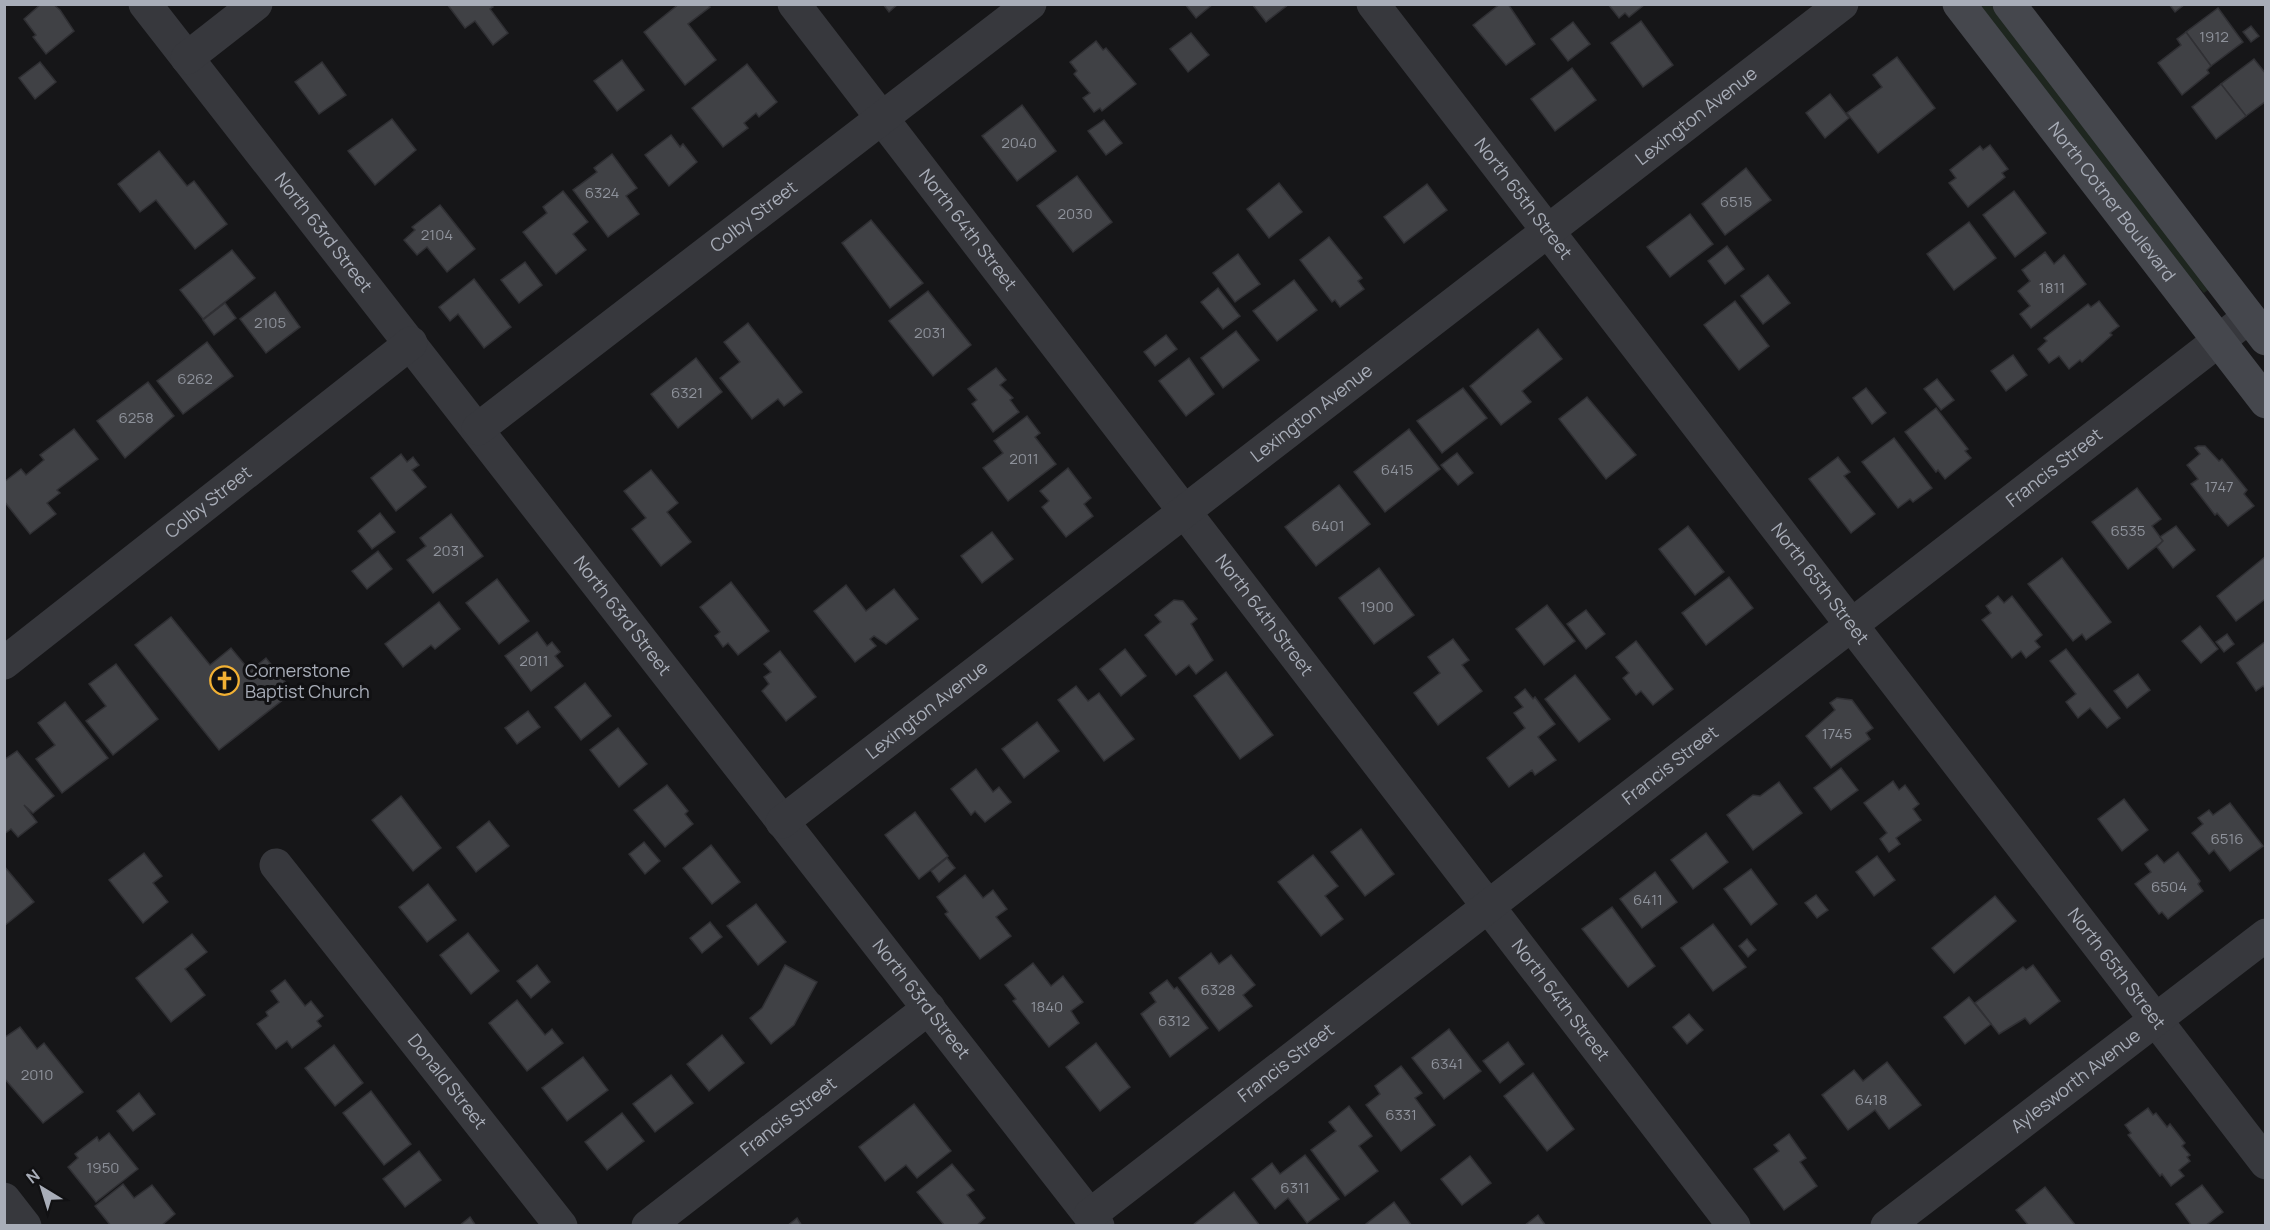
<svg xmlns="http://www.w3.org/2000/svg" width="2270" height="1230" viewBox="0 0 2270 1230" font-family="Manrope,sans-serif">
  <rect width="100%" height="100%" fill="#161618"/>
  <path fill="#1e261f" d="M1979,5H1991L2201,275L2208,290L2204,293L2194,282Z"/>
  <g fill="#404145" stroke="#303034" stroke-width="1.5">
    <path d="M41,4H53L60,10L74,31L46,54L33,37L36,35L24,19Z"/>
    <path d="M447,4H490L493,7L490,9L508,33L493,45L475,21L465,28Z"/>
    <path d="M679,4H708L710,7L688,24L716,60L685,85L644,32Z"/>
    <path d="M883,4H898L889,12Z"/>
    <path d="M1185,4H1213L1196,18Z"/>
    <path d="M1252,4H1289L1266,22Z"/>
    <path d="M1500,4H1508L1535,44L1506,65L1473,25Z"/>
    <path d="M1608,4H1644V5L1629,17L1625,13L1619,18Z"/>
    <path d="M2169,4H2185L2175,12Z"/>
    <path d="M2218,8L2243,42L2211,66L2186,32Z"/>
    <path d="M1641,21L1673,65L1643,87L1611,43Z"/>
    <path d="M1573,22L1590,44L1568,61L1551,39Z"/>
    <path d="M2251,26L2259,36L2251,42L2243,32Z"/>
    <path d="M2186,32L2211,66L2207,70L2209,73L2182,95L2158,63L2181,45L2177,39Z"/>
    <path d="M1191,33L1209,55L1188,72L1170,49Z"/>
    <path d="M1096,41L1103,50L1106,48L1136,84L1102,111L1100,108L1094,112L1083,98L1090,93L1074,74L1077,71L1070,62Z"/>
    <path d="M1897,57L1935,108L1878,153L1847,113L1882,87L1873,75Z"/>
    <path d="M2254,59L2266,74V101L2246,116L2221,84Z"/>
    <path d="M622,60L644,90L617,111L594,81Z"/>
    <path d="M40,62L56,82L35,99L19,78Z"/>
    <path d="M322,62L346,95L319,114L295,82Z"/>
    <path d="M747,64L777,102L759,117L756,113L744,123L748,128L723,147L692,108Z"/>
    <path d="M1572,68L1596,100L1555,131L1531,99Z"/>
    <path d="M2221,84L2246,116L2216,139L2192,107Z"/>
    <path d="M1830,94L1849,118L1825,138L1806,113Z"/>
    <path d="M1022,105L1056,151L1017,181L982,136Z"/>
    <path d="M392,119L416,150L375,185L348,151Z"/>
    <path d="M1104,120L1122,143L1106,155L1088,131Z"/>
    <path d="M671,135L680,147L683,144L697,162L669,186L645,155Z"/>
    <path d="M1990,145L2008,169L2002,173L2005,177L1968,207L1949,183L1956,178L1950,170L1980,146L1983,150Z"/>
    <path d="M159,151L187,186L194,181L227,224L195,249L156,200L140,212L118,184Z"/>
    <path d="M612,154L637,188L626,196L639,214L608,237L573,190L597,172L594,168Z"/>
    <path d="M1746,168L1771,200L1725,235L1702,204Z"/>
    <path d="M1077,176L1112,222L1073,252L1037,206Z"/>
    <path d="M1279,183L1302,212L1269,238L1247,209Z"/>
    <path d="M1427,184L1447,210L1404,243L1384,217Z"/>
    <path d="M563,191L588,222L573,234L586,250L556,274L523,232L547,213L543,207Z"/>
    <path d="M2014,191L2046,233L2015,257L1983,215Z"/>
    <path d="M440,205L475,249L447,272L427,247L417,255L404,240L415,230L412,227Z"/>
    <path d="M1690,214L1713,244L1670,277L1647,247Z"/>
    <path d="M871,220L923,283L890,308L842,243Z"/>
    <path d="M1969,222L1996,258L1954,290L1927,254Z"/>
    <path d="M1329,237L1362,278L1358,281L1364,289L1340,307L1335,300L1332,302L1300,260Z"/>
    <path d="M1727,246L1744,269L1725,284L1708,261Z"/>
    <path d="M232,250L255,278L203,319L180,290Z"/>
    <path d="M2045,252L2054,264L2064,255L2086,284L2031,328L2020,314L2030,306L2018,291L2030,281L2022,270Z"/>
    <path d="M1238,254L1260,284L1235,302L1213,273Z"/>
    <path d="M525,262L542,285L519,303L501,280Z"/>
    <path d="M1768,275L1790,303L1763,324L1741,296Z"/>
    <path d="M474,279L511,327L484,348L458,314L450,321L439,307Z"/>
    <path d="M1294,280L1317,310L1277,341L1253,311Z"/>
    <path d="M1218,288L1240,316L1223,329L1201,302Z"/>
    <path d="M928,291L971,345L933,376L889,321Z"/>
    <path d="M275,292L300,327L266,353L240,319Z"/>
    <path d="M1735,301L1769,346L1739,370L1704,325Z"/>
    <path d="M2099,301L2119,326L2110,333L2112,335L2082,362L2080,360L2069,369L2059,356L2049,363L2038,349L2047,341L2044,338L2088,304L2091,307Z"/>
    <path d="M225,303L236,318L214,335L203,320Z"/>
    <path d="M748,323L802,392L784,406L778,399L752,419L720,378L740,362L724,342Z"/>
    <path d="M1538,329L1562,359L1522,391L1531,402L1501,425L1470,386Z"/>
    <path d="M1236,331L1259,360L1223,388L1201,358Z"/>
    <path d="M1166,335L1177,349L1155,366L1144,352Z"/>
    <path d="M207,342L233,376L183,414L157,381Z"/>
    <path d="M2013,355L2027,375L2006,391L1991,371Z"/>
    <path d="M696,358L722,392L678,428L651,394Z"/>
    <path d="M1189,358L1214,394L1186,416L1159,381Z"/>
    <path d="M996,368L1006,380L1000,385L1013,398L1010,400L1019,412L993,432L972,404L977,400L968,389Z"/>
    <path d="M1937,379L1954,400L1941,410L1924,389Z"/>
    <path d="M148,382L174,416L125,458L97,421Z"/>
    <path d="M1463,388L1487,418L1442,453L1417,421Z"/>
    <path d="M1866,388L1886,413L1872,424L1853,398Z"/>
    <path d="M1587,397L1636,455L1606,479L1559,419Z"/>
    <path d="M1936,408L1968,449L1965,451L1971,458L1945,479L1938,470L1936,472L1905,432Z"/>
    <path d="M1027,416L1040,433L1035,437L1056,464L1008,501L983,468L1003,453L994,441Z"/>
    <path d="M74,429L98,459L57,490L60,493L47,503L56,514L30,534L4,501V482L21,469L26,475L44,460L40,455Z"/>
    <path d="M1409,429L1440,469L1385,512L1354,472Z"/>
    <path d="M1894,438L1932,488L1913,502L1910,499L1898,508L1862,462Z"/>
    <path d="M2198,446H2205L2219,461L2222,459L2247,490L2244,494L2254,506L2228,526L2217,513L2215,515L2191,484L2198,479L2187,465L2200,454L2195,448Z"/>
    <path d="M1457,453L1473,473L1458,485L1441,465Z"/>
    <path d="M401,454L407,462L413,457L419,465L412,470L426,487L396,511L371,478Z"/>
    <path d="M1838,457L1850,472L1844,476L1875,514L1851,533L1809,479Z"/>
    <path d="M1068,468L1091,498L1084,504L1093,516L1066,537L1042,507L1049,501L1040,491Z"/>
    <path d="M651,470L678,503L667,512L691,542L661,566L632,529L646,518L624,491Z"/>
    <path d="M1339,485L1370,524L1316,566L1285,527Z"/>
    <path d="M2137,488L2161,519L2152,526L2163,541L2128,569L2092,522Z"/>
    <path d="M380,513L395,532L372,549L358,531Z"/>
    <path d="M451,514L483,556L433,593L407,560L426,546L420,538Z"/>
    <path d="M1688,526L1724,572L1695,595L1659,549Z"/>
    <path d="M2176,526L2195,550L2173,568L2157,547L2163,541L2160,537Z"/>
    <path d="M992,532L1013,559L982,583L961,556Z"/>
    <path d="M378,551L392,569L367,589L352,571Z"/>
    <path d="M2266,556V602L2264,600L2236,621L2217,596Z"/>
    <path d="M2062,558L2111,622L2086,640L2082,634L2073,641L2028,584Z"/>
    <path d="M1379,568L1414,615L1374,644L1339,598Z"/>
    <path d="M1729,577L1753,608L1706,645L1682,613Z"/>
    <path d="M497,579L529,621L499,644L466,603Z"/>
    <path d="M731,582L769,631L738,655L728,643L723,647L715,636L720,632L700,607Z"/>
    <path d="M846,585L866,611L894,589L918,619L886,644L874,636L870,639L876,646L855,662L814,611Z"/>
    <path d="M1998,596L2004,603L2012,596L2042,635L2035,641L2040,647L2026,658L2021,651L2012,658L1982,620L1991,613L1986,606Z"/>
    <path d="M1174,600L1183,601L1197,619L1191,624L1213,660L1196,674L1189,665L1176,675L1145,635L1161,622L1155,615Z"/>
    <path d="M439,602L460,629L435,649L431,645L403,667L385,644Z"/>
    <path d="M1547,605L1575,641L1544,665L1516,629Z"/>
    <path d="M1586,610L1605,634L1586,649L1567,624Z"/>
    <path d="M171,617L210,665L231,648L250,671L266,658L293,692L219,750L135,645Z"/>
    <path d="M2200,626L2218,649L2201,663L2182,641Z"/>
    <path d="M537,632L547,646L552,642L560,652L555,656L563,666L531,691L505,656Z"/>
    <path d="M2227,634L2234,644L2224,652L2216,642Z"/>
    <path d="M1453,639L1469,660L1462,665L1482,691L1438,725L1414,693L1440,673L1428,657Z"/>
    <path d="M1636,641L1673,689L1653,705L1641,691L1636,695L1623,678L1629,673L1616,657Z"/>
    <path d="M2266,641V689L2263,686L2256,691L2237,663Z"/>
    <path d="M1125,649L1146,676L1121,696L1100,669Z"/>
    <path d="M2066,649L2120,718L2107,728L2090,708L2078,718L2066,702L2076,694L2050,661Z"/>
    <path d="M780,651L816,697L786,721L762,691L769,684L764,677L771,672L764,664Z"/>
    <path d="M116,664L158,719L113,755L86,721L106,706L89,684Z"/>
    <path d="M1226,672L1273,735L1240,759L1194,696Z"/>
    <path d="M2138,674L2150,690L2127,708L2114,691Z"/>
    <path d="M1575,675L1610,719L1579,742L1545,699Z"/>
    <path d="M585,683L611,716L581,740L555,707Z"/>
    <path d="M1076,686L1088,701L1099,693L1134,739L1104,761L1058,700Z"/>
    <path d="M1525,689L1533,699L1535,697L1555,724L1538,737L1556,760L1535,775L1532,770L1509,787L1487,758L1525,728L1514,713L1523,707L1515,697Z"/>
    <path d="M1837,698L1852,700L1873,728L1866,733L1870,739L1831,768L1806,736L1835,710L1830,703Z"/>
    <path d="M65,702L108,758L62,793L36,759L55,745L38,723Z"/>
    <path d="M528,711L540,727L517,744L505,728Z"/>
    <path d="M1037,722L1059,751L1024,778L1002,749Z"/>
    <path d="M618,728L647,764L619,787L590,750Z"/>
    <path d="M17,751L54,796L33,813L24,805L37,822L18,837L11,829L4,834V760Z"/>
    <path d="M1841,768L1858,790L1831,810L1814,788Z"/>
    <path d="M976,769L993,792L999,787L1011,802L985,822L975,811L971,815L951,789Z"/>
    <path d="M1893,781L1899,790L1905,785L1919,804L1913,809L1921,820L1896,838L1900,844L1889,852L1880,839L1887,833L1864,803Z"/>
    <path d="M1779,782L1802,813L1753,850L1727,815L1753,795L1760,796Z"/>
    <path d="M667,785L688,811L685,814L693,824L665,847L634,810Z"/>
    <path d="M401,796L441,848L413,871L372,820Z"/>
    <path d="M2124,799L2148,830L2122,851L2098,819Z"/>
    <path d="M2230,803L2263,846L2230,871L2214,850L2209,854L2192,833L2203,824L2198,818L2209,810L2213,815Z"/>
    <path d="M915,812L948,856L919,879L885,835Z"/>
    <path d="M489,821L509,846L476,872L457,847Z"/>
    <path d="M1361,829L1394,874L1365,896L1331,852Z"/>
    <path d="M1706,833L1728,862L1693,889L1671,860Z"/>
    <path d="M644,842L660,861L645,874L629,854Z"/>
    <path d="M711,845L740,882L712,904L683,868Z"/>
    <path d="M2178,852L2200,881L2198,884L2203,891L2168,919L2162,912L2159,914L2135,884L2151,872L2145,864L2157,855L2164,863Z"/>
    <path d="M144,853L162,876L153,883L168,902L143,923L109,880Z"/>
    <path d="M1313,855L1338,886L1325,896L1343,919L1321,936L1278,882Z"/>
    <path d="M1877,856L1895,880L1874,896L1856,872Z"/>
    <path d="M947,858L955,868L939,882L931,871Z"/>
    <path d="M4,866L34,902L4,926Z"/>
    <path d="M1751,869L1777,904L1751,925L1724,889Z"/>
    <path d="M1655,872L1677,902L1642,928L1620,899Z"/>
    <path d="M965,875L983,898L993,890L1007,909L996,917L1011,936L980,959L945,914L948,912L937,897Z"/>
    <path d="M428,884L456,920L427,942L399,907Z"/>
    <path d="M1816,895L1828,910L1817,918L1805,903Z"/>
    <path d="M1995,896L2016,921L1954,973L1932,948Z"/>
    <path d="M756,904L786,942L758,965L727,926Z"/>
    <path d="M1612,907L1655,966L1628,987L1582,929Z"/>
    <path d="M710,922L722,937L702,953L690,938Z"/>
    <path d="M1713,924L1746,967L1713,991L1681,948Z"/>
    <path d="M468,933L499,971L471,994L440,955Z"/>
    <path d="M192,934L207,952L185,969L205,995L171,1022L136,978Z"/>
    <path d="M1747,939L1756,950L1748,957L1739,946Z"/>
    <path d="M1211,953L1219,964L1231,955L1255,985L1243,995L1252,1006L1219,1031L1179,978Z"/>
    <path d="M1033,963L1051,986L1063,976L1083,1002L1071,1011L1079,1023L1049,1047L1013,1001L1016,999L1005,985Z"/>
    <path d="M537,965L550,982L531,998L517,981Z"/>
    <path d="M785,965L817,982L794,1025L771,1044L750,1018L762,1008Z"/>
    <path d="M2033,965L2060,1001L2030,1024L2025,1018L1999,1034L1975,1003L2023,967L2026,970Z"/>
    <path d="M285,980L305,1006L311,1001L323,1016L317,1021L321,1026L292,1048L287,1041L276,1049L257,1024L268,1016L266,1012L279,1002L271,991Z"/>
    <path d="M1167,980L1174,989L1177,987L1208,1028L1170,1057L1141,1014L1156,1002L1150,993Z"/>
    <path d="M1969,997L1991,1024L1965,1044L1944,1017Z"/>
    <path d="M517,1000L545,1035L552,1029L563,1043L527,1071L489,1023Z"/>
    <path d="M1689,1014L1703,1030L1687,1044L1673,1027Z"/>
    <path d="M20,1027L37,1049L44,1043L83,1092L43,1123L4,1078V1038Z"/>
    <path d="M1449,1029L1481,1071L1444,1099L1412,1058Z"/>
    <path d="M722,1035L744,1063L709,1091L687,1064Z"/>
    <path d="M1508,1042L1524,1064L1500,1083L1483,1061Z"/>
    <path d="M1096,1043L1130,1087L1100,1111L1066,1067Z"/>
    <path d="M334,1045L363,1083L335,1106L305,1068Z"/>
    <path d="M583,1057L608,1090L567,1121L542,1088Z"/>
    <path d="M1887,1062L1921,1105L1889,1129L1875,1110L1848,1130L1822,1095L1854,1070L1863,1081Z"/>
    <path d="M1401,1066L1422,1093L1415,1098L1435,1125L1401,1151L1366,1105L1380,1094L1375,1086Z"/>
    <path d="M1533,1073L1574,1129L1547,1151L1504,1096Z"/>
    <path d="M671,1075L693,1103L655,1132L633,1104Z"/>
    <path d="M371,1091L411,1144L384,1165L343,1113Z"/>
    <path d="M139,1093L155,1114L133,1131L117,1111Z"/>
    <path d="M914,1104L951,1151L917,1178L906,1165L885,1181L859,1147Z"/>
    <path d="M1349,1106L1372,1136L1359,1146L1378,1171L1345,1196L1311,1150L1336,1131L1329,1122Z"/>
    <path d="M2148,1108L2153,1115L2156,1113L2167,1127L2170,1124L2185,1143L2182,1146L2190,1155L2187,1157L2190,1161L2179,1170L2184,1176L2171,1186L2162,1174L2160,1176L2128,1135L2131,1133L2125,1125Z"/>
    <path d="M622,1113L644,1141L607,1170L585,1142Z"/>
    <path d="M109,1133L138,1169L96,1202L68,1167L78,1158L75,1154L97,1137L99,1141Z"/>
    <path d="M1789,1134L1806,1158L1800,1162L1817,1186L1784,1210L1754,1169L1779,1151L1774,1145Z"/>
    <path d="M419,1151L441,1180L405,1207L383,1179Z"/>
    <path d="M1305,1155L1339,1199L1307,1223L1288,1198L1275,1209L1252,1179L1272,1163L1280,1174Z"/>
    <path d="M1470,1156L1491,1183L1462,1205L1441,1179Z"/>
    <path d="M952,1164L974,1190L967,1195L985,1218L976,1226H945L917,1192Z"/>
    <path d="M123,1184L134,1198L152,1185L175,1214L161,1226H111L95,1206Z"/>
    <path d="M2202,1185L2223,1212L2205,1226H2192L2176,1204Z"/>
    <path d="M2045,1187L2076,1226H2029L2016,1210Z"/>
    <path d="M1234,1192L1260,1226H1194L1193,1225Z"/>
    <path d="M1394,1202L1412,1226H1367L1366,1224Z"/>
    <path d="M1538,1215L1546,1226H1524Z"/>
    <path d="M470,1217L476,1226H459Z"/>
    <path d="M797,1218L802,1226H787Z"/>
  </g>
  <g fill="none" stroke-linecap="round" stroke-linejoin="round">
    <g stroke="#37383d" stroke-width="33">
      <path id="s1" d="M145,4L1098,1226"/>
      <path id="s2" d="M794,4L1734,1226"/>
      <path id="s3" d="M1373,4L2266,1163"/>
      <path d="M187,58L256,4"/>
      <path id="s4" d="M478,429L1030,4"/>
      <path id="s5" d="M4,663L411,343"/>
      <path id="s6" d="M782,822L1842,4"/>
      <path id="s7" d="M276,865L561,1226"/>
      <path d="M4,1199L25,1226"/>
      <path id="s8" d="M1090,1215L2249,317"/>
      <path id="s9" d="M648,1226L929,1008"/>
      <path id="s10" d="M1887,1226L2266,935"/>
    </g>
    <g stroke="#45474d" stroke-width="33">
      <path id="s11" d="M1959,4L2266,402"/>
      <path d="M2009,4L2266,339"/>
    </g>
  </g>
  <defs>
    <symbol id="church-ring" viewBox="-11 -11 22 22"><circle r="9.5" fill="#111113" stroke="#f2b134" stroke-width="1.5"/><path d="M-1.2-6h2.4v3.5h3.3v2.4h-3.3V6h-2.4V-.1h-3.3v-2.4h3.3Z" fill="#f2b134"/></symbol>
  </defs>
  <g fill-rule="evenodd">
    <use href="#church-ring" x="208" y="664" width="33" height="33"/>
  </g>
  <g text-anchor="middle" stroke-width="6" stroke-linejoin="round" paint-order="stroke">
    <g font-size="15" fill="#8e929b">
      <text x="2214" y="42">1912</text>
      <text x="1019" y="148">2040</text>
      <text x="602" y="198">6324</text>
      <text x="1736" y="207">6515</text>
      <text x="1075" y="219">2030</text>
      <text x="437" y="240">2104</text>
      <text x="2052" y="293">1811</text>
      <text x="270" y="328">2105</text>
      <text x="930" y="338">2031</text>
      <text x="195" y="384">6262</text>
      <text x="687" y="398">6321</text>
      <text x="136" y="423">6258</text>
      <text x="1024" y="464">2011</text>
      <text x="1397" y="475">6415</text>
      <text x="2219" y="492">1747</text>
      <text x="1328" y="531">6401</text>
      <text x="2128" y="536">6535</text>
      <text x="449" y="556">2031</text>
      <text x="1377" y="612">1900</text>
      <text x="534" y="666">2011</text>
      <text x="1837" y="739">1745</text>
      <text x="2227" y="844">6516</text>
      <text x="2169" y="892">6504</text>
      <text x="1648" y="905">6411</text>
      <text x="1218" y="995">6328</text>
      <text x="1047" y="1012">1840</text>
      <text x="1174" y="1026">6312</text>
      <text x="1447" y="1069">6341</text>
      <text x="37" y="1080">2010</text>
      <text x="1871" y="1105">6418</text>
      <text x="1401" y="1120">6331</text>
      <text x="103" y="1173">1950</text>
      <text x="1295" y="1193">6311</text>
    </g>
    <g font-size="18" fill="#a8adb8" stroke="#111113">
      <text dy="6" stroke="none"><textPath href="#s6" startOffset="1155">Lexington Avenue</textPath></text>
      <text dy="6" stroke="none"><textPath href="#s3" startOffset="246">North 65th Street</textPath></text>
      <text dy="6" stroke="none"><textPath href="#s11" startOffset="250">North Cotner Boulevard</textPath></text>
      <text dy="6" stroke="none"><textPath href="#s4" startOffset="348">Colby Street</textPath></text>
      <text dy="6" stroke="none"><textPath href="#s2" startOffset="285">North 64th Street</textPath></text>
      <text dy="6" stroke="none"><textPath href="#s1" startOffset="290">North 63rd Street</textPath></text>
      <text dy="6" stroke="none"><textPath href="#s6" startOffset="669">Lexington Avenue</textPath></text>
      <text dy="6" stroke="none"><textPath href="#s8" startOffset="1220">Francis Street</textPath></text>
      <text dy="6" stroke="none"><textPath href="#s5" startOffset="260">Colby Street</textPath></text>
      <text dy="6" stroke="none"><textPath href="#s3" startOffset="732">North 65th Street</textPath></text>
      <text dy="6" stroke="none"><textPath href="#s1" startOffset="776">North 63rd Street</textPath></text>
      <text dy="6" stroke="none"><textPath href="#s2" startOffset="771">North 64th Street</textPath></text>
      <text dy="6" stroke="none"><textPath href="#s6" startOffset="183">Lexington Avenue</textPath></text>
      <text dy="6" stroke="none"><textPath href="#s8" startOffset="734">Francis Street</textPath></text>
      <text dy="6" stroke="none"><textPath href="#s3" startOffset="1218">North 65th Street</textPath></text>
      <text dy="6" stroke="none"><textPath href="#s1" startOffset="1262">North 63rd Street</textPath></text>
      <text dy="6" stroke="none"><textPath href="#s2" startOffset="1257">North 64th Street</textPath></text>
      <text dy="6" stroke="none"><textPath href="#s8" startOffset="248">Francis Street</textPath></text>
      <text dy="6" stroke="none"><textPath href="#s10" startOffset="238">Aylesworth Avenue</textPath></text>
      <text dy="6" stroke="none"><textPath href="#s7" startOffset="276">Donald Street</textPath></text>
      <text dy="6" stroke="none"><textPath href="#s9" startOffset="178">Francis Street</textPath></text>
    </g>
    <g font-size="18" fill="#a8adb8" stroke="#111113" text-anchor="start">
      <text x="245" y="677">Cornerstone<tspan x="245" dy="21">Baptist Church</tspan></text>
    </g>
  </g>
  <rect width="2270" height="1230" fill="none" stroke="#a8adb8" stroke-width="12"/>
  <g transform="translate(42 1188) rotate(322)" stroke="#111113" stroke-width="4.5" paint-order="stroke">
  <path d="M0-4.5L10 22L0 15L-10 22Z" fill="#a8adb8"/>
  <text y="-9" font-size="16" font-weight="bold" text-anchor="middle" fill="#a8adb8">N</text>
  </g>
</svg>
